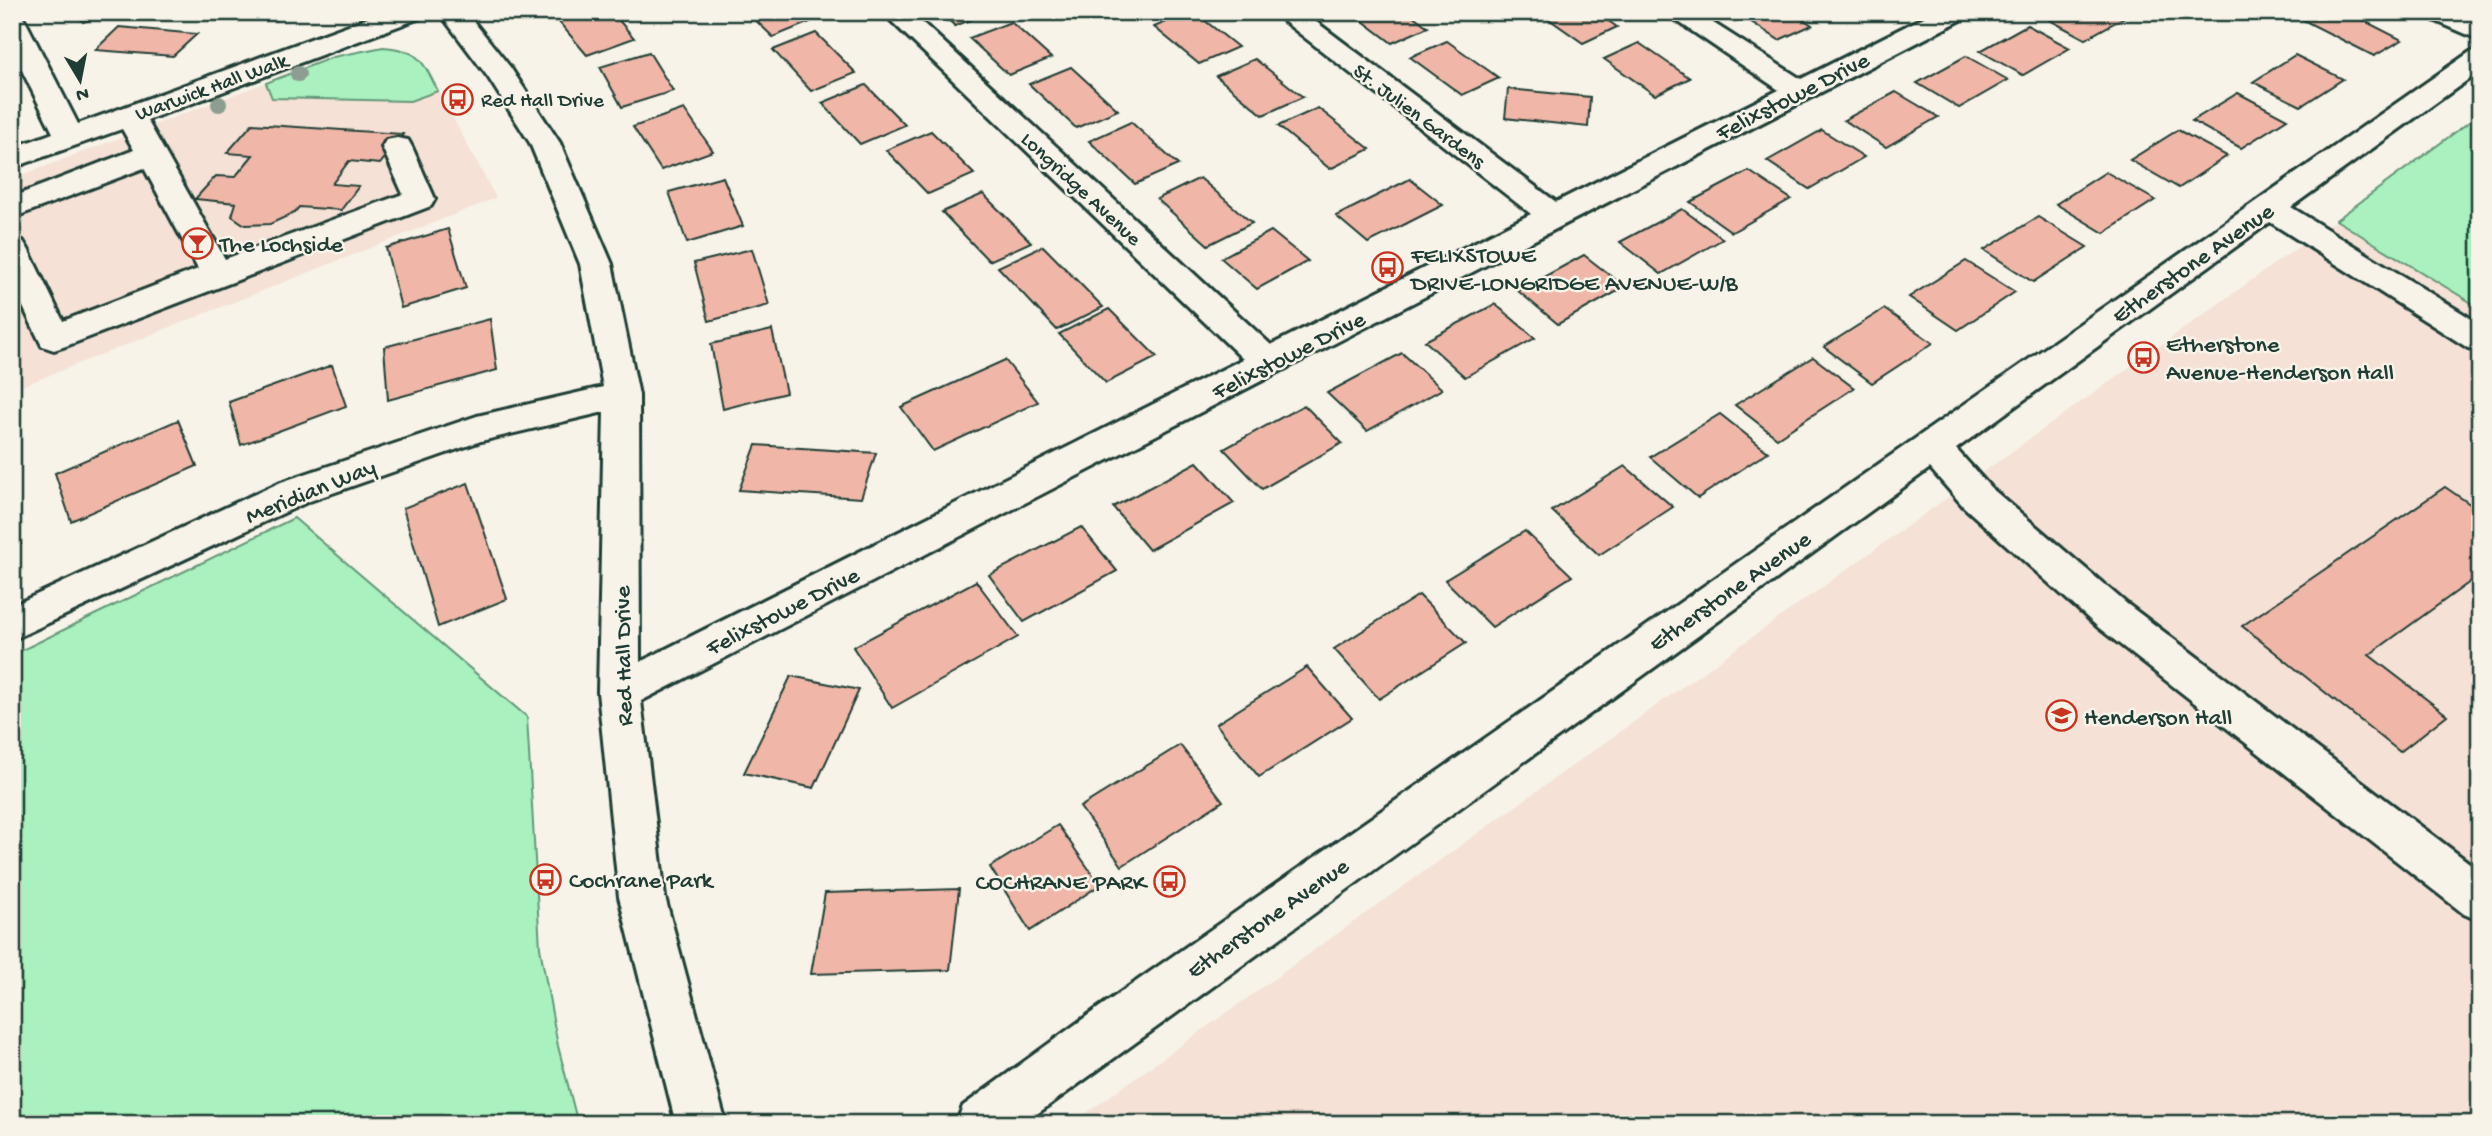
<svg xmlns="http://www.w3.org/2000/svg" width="2492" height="1136" viewBox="0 0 2492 1136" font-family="'Gochi Hand',sans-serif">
  <rect width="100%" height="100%" fill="#f7f3e8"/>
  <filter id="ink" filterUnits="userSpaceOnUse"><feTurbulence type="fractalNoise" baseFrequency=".0143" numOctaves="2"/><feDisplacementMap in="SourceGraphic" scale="14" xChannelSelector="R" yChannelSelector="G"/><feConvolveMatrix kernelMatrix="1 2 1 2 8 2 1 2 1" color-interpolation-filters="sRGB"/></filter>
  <g filter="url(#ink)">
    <g fill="#f5e1d5">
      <path d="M383,47L407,49L421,59L496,198L12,390V179L333,57Z"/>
      <path d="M2336,220L2480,308V1124H1071Z"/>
    </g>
    <g fill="#a9f1be" stroke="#649779" stroke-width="2">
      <path d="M383,47C420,50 422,60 438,91L410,101L272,98L266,83L333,57Z"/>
      <path d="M2480,114V308L2336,220Z"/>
      <path d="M294,518L527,717L540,948L558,1046L578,1124H12V655Z"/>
    </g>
    <g fill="#f0b7a8" stroke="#1f3d34" stroke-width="2">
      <path d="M77,12H113L83,22Z"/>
      <path d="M239,12H283L277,20L234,18Z"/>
      <path d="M583,12H612L634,38L587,55L558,21Z"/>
      <path d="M747,12H807L815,20L773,37Z"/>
      <path d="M940,12H990L955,26Z"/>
      <path d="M1190,12H1194L1238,47L1199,64L1154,27Z"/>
      <path d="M1351,12H1408L1428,27L1392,43Z"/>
      <path d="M1539,12H1596L1617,27L1583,43Z"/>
      <path d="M1736,12H1792L1812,25L1779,40Z"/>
      <path d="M2049,12H2126L2130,14L2085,39L2042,16Z"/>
      <path d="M2313,12H2347L2402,40L2374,56L2301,19Z"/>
      <path d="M1011,22L1051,58L1009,75L969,38Z"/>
      <path d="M2027,25L2070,48L2023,75L1980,51Z"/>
      <path d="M119,27L197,34L173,56L95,50Z"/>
      <path d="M816,33L856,73L811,91L773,50Z"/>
      <path d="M1447,41L1499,78L1462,95L1410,57Z"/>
      <path d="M1639,43L1690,78L1655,95L1604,59Z"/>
      <path d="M649,52L673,91L622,107L600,67Z"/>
      <path d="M2295,55L2343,79L2301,106L2253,82Z"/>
      <path d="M1966,56L2008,80L1959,108L1917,83Z"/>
      <path d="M1255,59L1303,97L1263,115L1216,76Z"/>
      <path d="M1071,67L1118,110L1076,128L1029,84Z"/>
      <path d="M866,85L905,125L860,144L822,103Z"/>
      <path d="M1508,89L1590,97L1588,127L1505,118Z"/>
      <path d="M1896,92L1938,117L1886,147L1844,120Z"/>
      <path d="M2238,93L2287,119L2241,148L2192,121Z"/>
      <path d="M1318,108L1370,149L1330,169L1278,126Z"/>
      <path d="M684,109L713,151L661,170L633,127Z"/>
      <path d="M1131,122L1178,165L1135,184L1089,141Z"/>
      <path d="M252,124L403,134L380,164L349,161L332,184L359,186L341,210L299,207L294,213L270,224L245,225L232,216L236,203L195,199L216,176L235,177L253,155L227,153Z"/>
      <path d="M1822,130L1864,157L1809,189L1767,161Z"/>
      <path d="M2178,130L2227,156L2179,188L2130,160Z"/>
      <path d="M931,131L974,174L928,194L886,150Z"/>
      <path d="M1749,171L1791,199L1732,232L1690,202Z"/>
      <path d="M2106,172L2155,200L2104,233L2056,204Z"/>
      <path d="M723,177L743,226L687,243L669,192Z"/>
      <path d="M1200,178L1252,223L1208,245L1157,199Z"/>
      <path d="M1410,179L1443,205L1368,243L1336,216Z"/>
      <path d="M983,194L1031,242L989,261L942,212Z"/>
      <path d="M1682,209L1723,239L1661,274L1620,242Z"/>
      <path d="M2038,217L2087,247L2033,282L1984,250Z"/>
      <path d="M448,229L466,288L401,308L386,248Z"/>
      <path d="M1271,231L1308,261L1257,289L1221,258Z"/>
      <path d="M1043,246L1103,307L1057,330L998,267Z"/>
      <path d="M752,249L769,305L709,321L694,263Z"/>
      <path d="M1584,255L1625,287L1558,324L1518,291Z"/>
      <path d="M1966,261L2015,292L1958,330L1909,297Z"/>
      <path d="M1495,304L1535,338L1465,377L1425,341Z"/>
      <path d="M1109,309L1157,357L1106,383L1059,334Z"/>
      <path d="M1884,309L1933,343L1872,383L1824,347Z"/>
      <path d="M490,319L497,370L388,400L384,347Z"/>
      <path d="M772,330L786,393L723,409L711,344Z"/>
      <path d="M1402,353L1442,389L1367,431L1327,393Z"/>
      <path d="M1813,357L1854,388L1777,438L1735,405Z"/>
      <path d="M1005,360L1038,402L933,451L901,407Z"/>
      <path d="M332,365L346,406L241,445L229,402Z"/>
      <path d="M1304,405L1342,443L1262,489L1224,449Z"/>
      <path d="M1720,414L1768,452L1698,498L1650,457Z"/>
      <path d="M178,420L197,466L71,521L55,473Z"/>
      <path d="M756,445L876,453L861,498L739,490Z"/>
      <path d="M1197,462L1234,503L1149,550L1113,507Z"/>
      <path d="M1625,466L1673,507L1599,555L1552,511Z"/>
      <path d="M468,483L507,599L438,627L403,508Z"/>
      <path d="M2445,487L2480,511V584L2474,579L2369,655L2447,715L2400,752L2242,626Z"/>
      <path d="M12,518L21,544L12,548Z"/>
      <path d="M1081,527L1117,571L1024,622L989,575Z"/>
      <path d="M1525,531L1572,576L1492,627L1445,580Z"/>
      <path d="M976,581L1018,637L892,708L853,647Z"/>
      <path d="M1419,595L1466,643L1379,699L1334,649Z"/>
      <path d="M1307,667L1352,718L1259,777L1216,724Z"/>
      <path d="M791,676L859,690L814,788L744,773Z"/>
      <path d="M1180,745L1223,801L1122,866L1080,807Z"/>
      <path d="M1058,825L1100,885L1030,931L990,867Z"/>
      <path d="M959,889L950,970L811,974L825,893Z"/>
    </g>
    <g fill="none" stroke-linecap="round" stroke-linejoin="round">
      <defs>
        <g id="minor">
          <path d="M384,12H423L420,18L147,120L225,259L403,194L382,147L386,140L397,138L408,140L412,147L435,199L431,206L66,346L54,350L42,346L12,284V238L23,241L28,249L63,321L198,269L144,168L12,218V197L134,150L122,129L12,168V148L53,133L12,50V14L22,16L26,22L78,124Z"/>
          <path d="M439,12H466L510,67L560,143L612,264L639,395L640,662L1243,359L882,12H911L1271,345L1531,214L1272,12H1303L1556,202L1779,90L1664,12H1696L1801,79L1934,12H1968L1965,18L641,701L665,897L726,1124H676L619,897L598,692L604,412L481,441L307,502L12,640V606L281,482L477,416L603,387L580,264L530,143L488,77Z"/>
          <path d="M2426,12H2461L2480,21V40L2429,18Z"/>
          <path d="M2480,50V71L2291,207L2480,324V352L2468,348L2270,222L1956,449L1990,487L2127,604L2480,871V921L2464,914L2099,628L1964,507L1930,468L1023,1124H956L963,1106L1094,1011L2470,52Z"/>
        </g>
      </defs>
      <use href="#minor" stroke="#1f3d34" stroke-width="6"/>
      <use href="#minor" fill="#f7f3e8" fill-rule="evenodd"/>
    </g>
    <g fill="#8c9e91">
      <circle cx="298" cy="74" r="8"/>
      <circle cx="219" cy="104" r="8"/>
    </g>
  </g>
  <defs>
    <symbol id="bus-ring" viewBox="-11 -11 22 22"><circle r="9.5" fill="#f7f3e8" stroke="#c8321e" stroke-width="1.5"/><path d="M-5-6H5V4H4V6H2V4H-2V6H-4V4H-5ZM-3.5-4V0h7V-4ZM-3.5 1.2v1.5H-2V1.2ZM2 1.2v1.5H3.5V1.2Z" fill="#c8321e"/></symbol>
    <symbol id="bar-ring" viewBox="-11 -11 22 22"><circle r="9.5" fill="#f7f3e8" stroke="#c8321e" stroke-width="1.5"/><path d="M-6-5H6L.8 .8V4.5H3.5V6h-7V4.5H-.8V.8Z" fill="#c8321e"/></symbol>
    <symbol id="university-ring" viewBox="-11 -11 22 22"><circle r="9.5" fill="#f7f3e8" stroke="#c8321e" stroke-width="1.5"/><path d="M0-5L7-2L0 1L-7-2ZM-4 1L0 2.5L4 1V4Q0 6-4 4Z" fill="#c8321e"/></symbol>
  </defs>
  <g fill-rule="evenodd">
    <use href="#bus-ring" x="440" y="82" width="35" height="35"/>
    <use href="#bar-ring" x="180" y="226" width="35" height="35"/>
    <use href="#bus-ring" x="1370" y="250" width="35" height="35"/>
    <use href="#bus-ring" x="2126" y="340" width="35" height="35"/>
    <use href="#university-ring" x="2044" y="698" width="35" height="35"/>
    <use href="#bus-ring" x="528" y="862" width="35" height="35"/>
    <use href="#bus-ring" x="1152" y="864" width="35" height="35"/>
  </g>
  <g text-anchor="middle" stroke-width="5" stroke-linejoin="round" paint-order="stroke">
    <g font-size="21" fill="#1f3d34" stroke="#f7f3e8">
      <text transform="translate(211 86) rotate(-20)" y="7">Warwick Hall Walk</text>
      <text transform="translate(1420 115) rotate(37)" y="7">St. Julien Gardens</text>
      <text transform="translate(1082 188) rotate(43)" y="7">Longridge Avenue</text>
    </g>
    <g font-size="21" fill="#1f3d34" stroke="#f7f3e8" text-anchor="start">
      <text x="481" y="106">Red Hall Drive</text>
    </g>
    <g font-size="24" fill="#1f3d34" stroke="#f7f3e8">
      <text transform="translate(1792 95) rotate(-27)" y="8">Felixstowe Drive</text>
      <text transform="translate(2192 262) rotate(-35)" y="8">Etherstone Avenue</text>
      <text transform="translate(1288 354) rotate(-27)" y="8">Felixstowe Drive</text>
      <text transform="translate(310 490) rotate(-22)" y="8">Meridian Way</text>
      <text transform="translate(1729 590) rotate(-35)" y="8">Etherstone Avenue</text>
      <text transform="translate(782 610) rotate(-27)" y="8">Felixstowe Drive</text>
      <text transform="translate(622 656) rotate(-91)" y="8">Red Hall Drive</text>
      <text transform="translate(1267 917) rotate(-35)" y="8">Etherstone Avenue</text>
    </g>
    <g font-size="24" fill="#1f3d34" stroke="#f7f3e8" text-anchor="start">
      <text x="220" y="251">The Lochside</text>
      <text x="1411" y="262">FELIXSTOWE<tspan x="1411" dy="28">DRIVE-LONGRIDGE AVENUE-W/B</tspan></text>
      <text x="2166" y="351">Etherstone<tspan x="2166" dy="28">Avenue-Henderson Hall</tspan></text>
      <text x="2084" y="724">Henderson Hall</text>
      <text x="569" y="887">Cochrane Park</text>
      <text x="1146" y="889" text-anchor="end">COCHRANE PARK</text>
    </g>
  </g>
  <rect width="2492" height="1136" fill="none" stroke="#f7f3e8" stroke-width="42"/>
  <rect x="21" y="21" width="2450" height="1094" fill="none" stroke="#1f3d34" stroke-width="2.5" filter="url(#ink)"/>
  <g transform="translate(80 80) rotate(170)" stroke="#f7f3e8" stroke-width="5" paint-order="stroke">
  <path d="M0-5L12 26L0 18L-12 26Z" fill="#1f3d34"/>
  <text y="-10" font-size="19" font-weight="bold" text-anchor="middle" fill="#1f3d34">N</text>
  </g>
</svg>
